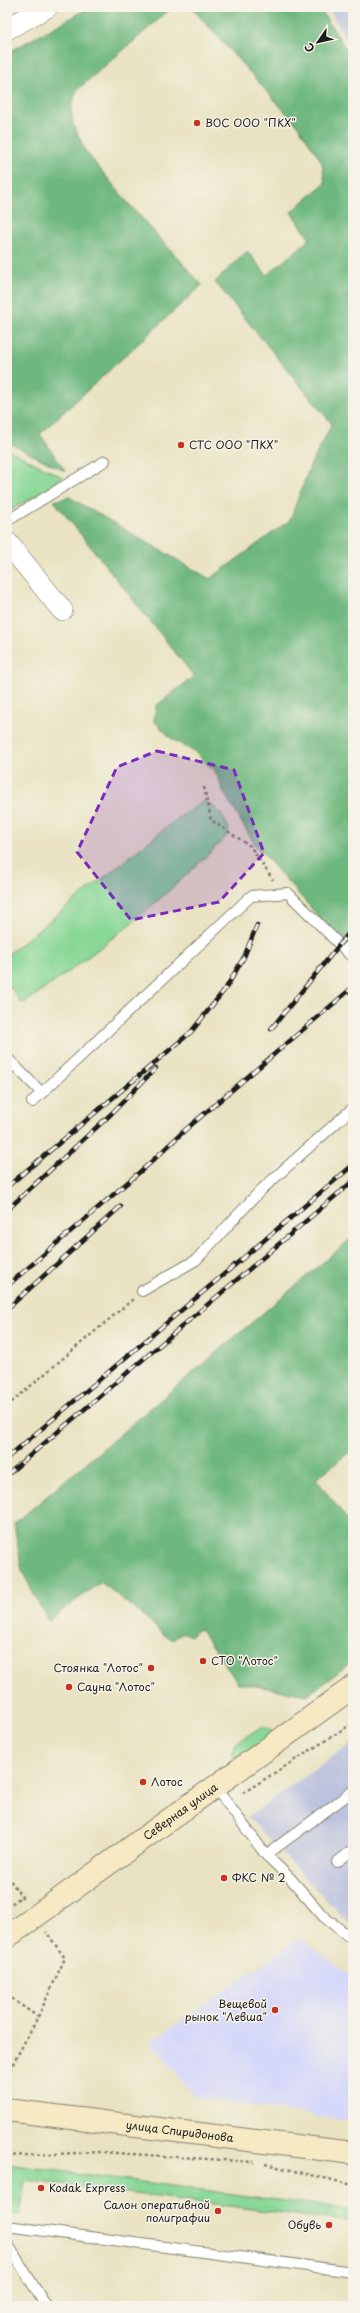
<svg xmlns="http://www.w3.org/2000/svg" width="360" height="2313" viewBox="0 0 360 2313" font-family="'Playpen Sans',sans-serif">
  <rect width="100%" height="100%" fill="#f7f3e8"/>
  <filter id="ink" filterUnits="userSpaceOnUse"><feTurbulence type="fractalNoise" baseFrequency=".025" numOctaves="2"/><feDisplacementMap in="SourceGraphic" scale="8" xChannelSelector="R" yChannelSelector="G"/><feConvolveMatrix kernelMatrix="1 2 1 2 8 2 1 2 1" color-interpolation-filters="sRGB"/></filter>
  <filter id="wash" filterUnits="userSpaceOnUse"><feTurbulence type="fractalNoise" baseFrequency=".012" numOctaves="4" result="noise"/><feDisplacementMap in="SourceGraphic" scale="16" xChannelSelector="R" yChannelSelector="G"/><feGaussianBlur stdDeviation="0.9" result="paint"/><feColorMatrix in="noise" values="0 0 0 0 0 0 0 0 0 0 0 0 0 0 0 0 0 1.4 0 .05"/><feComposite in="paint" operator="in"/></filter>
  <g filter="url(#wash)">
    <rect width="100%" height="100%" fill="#e9e3c2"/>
    <path fill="#d5d8f9" d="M300,1938L353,1978V2122L196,2097L150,2042Z"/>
    <g fill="#bdc3de">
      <path d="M327,7H353V48Z"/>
      <path d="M353,1742V1928L248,1817Z"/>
    </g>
    <g fill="#88d796" stroke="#527a59">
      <path d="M7,449L62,477L49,488L7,512Z"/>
      <path d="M204,801C217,806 223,816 229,829L225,838C163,900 96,954 24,1003L20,1002L11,987H7V955L177,819Z"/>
      <path d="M261,1727H269L273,1734L236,1762L231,1754L236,1743Z"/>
      <path d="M7,2164L353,2210V2222L25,2180L20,2215L7,2214Z"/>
    </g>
    <g fill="#6eb87f" stroke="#456a4e">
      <path d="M91,7H173L77,90L71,108L73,124L86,152L129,204L202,285L40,434L65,471L7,442V53Z"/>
      <path d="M191,7H319L353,60V956L254,843L224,793L216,773L195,752L172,739L154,721L156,706L194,676L54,501L69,497L210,579L290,520L310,466L332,424L215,282L247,251L267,275L310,239L291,212L325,183L322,162L298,126Z"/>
      <path d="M353,1237V1449L316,1479L353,1527V1661L308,1695L238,1683L200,1629L190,1636L183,1632L173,1640L163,1635L152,1623L101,1582L48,1621L22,1571L14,1524Z"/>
    </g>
  </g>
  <g filter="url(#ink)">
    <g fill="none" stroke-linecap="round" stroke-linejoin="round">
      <defs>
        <g id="lane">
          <path d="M7,521L105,461"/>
          <path d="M7,1058L42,1093"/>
          <path d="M32,1102L251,896L288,893L353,958"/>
          <path d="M142,1291L196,1260L261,1190L353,1108"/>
          <path d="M215,1787L266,1855L290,1878L323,1916L353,1940"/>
          <path d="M266,1855L353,1791"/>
          <path d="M337,1862L353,1850"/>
          <path d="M7,2226L353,2272"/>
          <path d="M7,2243L46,2306"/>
        </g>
        <g id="street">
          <path d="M7,29L47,7"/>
          <path d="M7,542L62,610"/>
        </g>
        <g id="secondary">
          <path id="s1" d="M7,1937L353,1687"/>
          <path id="s2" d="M7,2110L353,2153"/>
        </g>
      </defs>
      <use href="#lane" stroke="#82806f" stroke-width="12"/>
      <use href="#street" stroke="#82806f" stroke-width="22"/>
      <use href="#secondary" stroke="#82806f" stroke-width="24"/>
      <g stroke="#82806f" stroke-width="2.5" stroke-dasharray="3 3" stroke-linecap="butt">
        <path d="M204,787L211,820L250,846L273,880"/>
        <path d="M7,1406L133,1299"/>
        <path d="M243,1793L353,1723"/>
        <path d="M7,1876L24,1900"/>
        <path d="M7,1907L22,1896"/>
        <path d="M7,1995L38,2017"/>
        <path d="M7,2075L38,2017L65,1958L46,1932"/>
        <path d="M7,2156L101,2152L254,2162"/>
        <path d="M265,2164L353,2185"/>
      </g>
      <use href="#lane" stroke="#fff" stroke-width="10"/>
      <use href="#street" stroke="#fff" stroke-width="21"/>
      <use href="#secondary" stroke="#f6e9c3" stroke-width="22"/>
      <defs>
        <g id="rail">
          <path d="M271,1029L353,928"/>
          <path d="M7,1187L191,1032L226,988L244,957L257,925"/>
          <path d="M7,1210L111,1114L156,1068"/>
          <path d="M7,1286L149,1164L184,1131L353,987"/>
          <path d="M7,1309L121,1206"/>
          <path d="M7,1458L353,1165"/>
          <path d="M7,1475L353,1181"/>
        </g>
      </defs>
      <use href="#rail" stroke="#1c1c1c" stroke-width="4.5"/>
      <use href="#rail" stroke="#f7f3e8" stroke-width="3" stroke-dasharray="9" stroke-linecap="butt"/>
    </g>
  </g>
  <path fill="#7b2cbf" fill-opacity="0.2" stroke="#7b2cbf" stroke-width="3" stroke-dasharray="8 5" stroke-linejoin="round" d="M157,751L234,770L264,853L219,902L131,920L77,852L117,767Z"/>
  <g fill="#c8321e" stroke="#f7f3e8" stroke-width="1.5">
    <circle cx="197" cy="123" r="4"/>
    <circle cx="181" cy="445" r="4"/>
    <circle cx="203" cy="1661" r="4"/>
    <circle cx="151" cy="1668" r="4"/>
    <circle cx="69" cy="1687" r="4"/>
    <circle cx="143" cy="1782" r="4"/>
    <circle cx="224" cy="1878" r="4"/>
    <circle cx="275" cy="2010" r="4"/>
    <circle cx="41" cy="2188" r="4"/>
    <circle cx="218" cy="2211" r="4"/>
    <circle cx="329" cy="2225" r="4"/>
  </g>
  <g text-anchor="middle" stroke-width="3" stroke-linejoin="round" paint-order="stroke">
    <g font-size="11" fill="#1c1c1c" stroke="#f7f3e8" text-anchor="start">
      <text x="205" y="127">ВОС ООО "ПКХ"</text>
      <text x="189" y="449">СТС ООО "ПКХ"</text>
      <text x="211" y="1665">СТО "Лотос"</text>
      <text x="143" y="1672" text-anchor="end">Стоянка "Лотос"</text>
      <text x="77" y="1691">Сауна "Лотос"</text>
      <text x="151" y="1786">Лотос</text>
      <text x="232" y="1882">ФКС № 2</text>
      <text x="267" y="2008" text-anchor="end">Вещевой<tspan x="267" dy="13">рынок "Левша"</tspan></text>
      <text x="49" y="2192">Kodak Express</text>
      <text x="210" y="2209" text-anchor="end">Салон оперативной<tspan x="210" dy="13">полиграфии</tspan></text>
      <text x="321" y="2229" text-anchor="end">Обувь</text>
    </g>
    <g font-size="11" fill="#1c1c1c" stroke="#f7f3e8">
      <text dy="4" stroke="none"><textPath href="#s1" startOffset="214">Северная улица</textPath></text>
      <text dy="4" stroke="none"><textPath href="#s2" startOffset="174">улица Спиридонова</textPath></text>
    </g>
  </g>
  <rect width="360" height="2313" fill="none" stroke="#f7f3e8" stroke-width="24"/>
  <g transform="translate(318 42) rotate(236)" stroke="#f7f3e8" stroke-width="3" paint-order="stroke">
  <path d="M0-3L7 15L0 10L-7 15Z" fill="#1c1c1c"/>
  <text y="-6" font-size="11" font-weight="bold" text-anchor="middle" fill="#1c1c1c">С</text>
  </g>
</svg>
